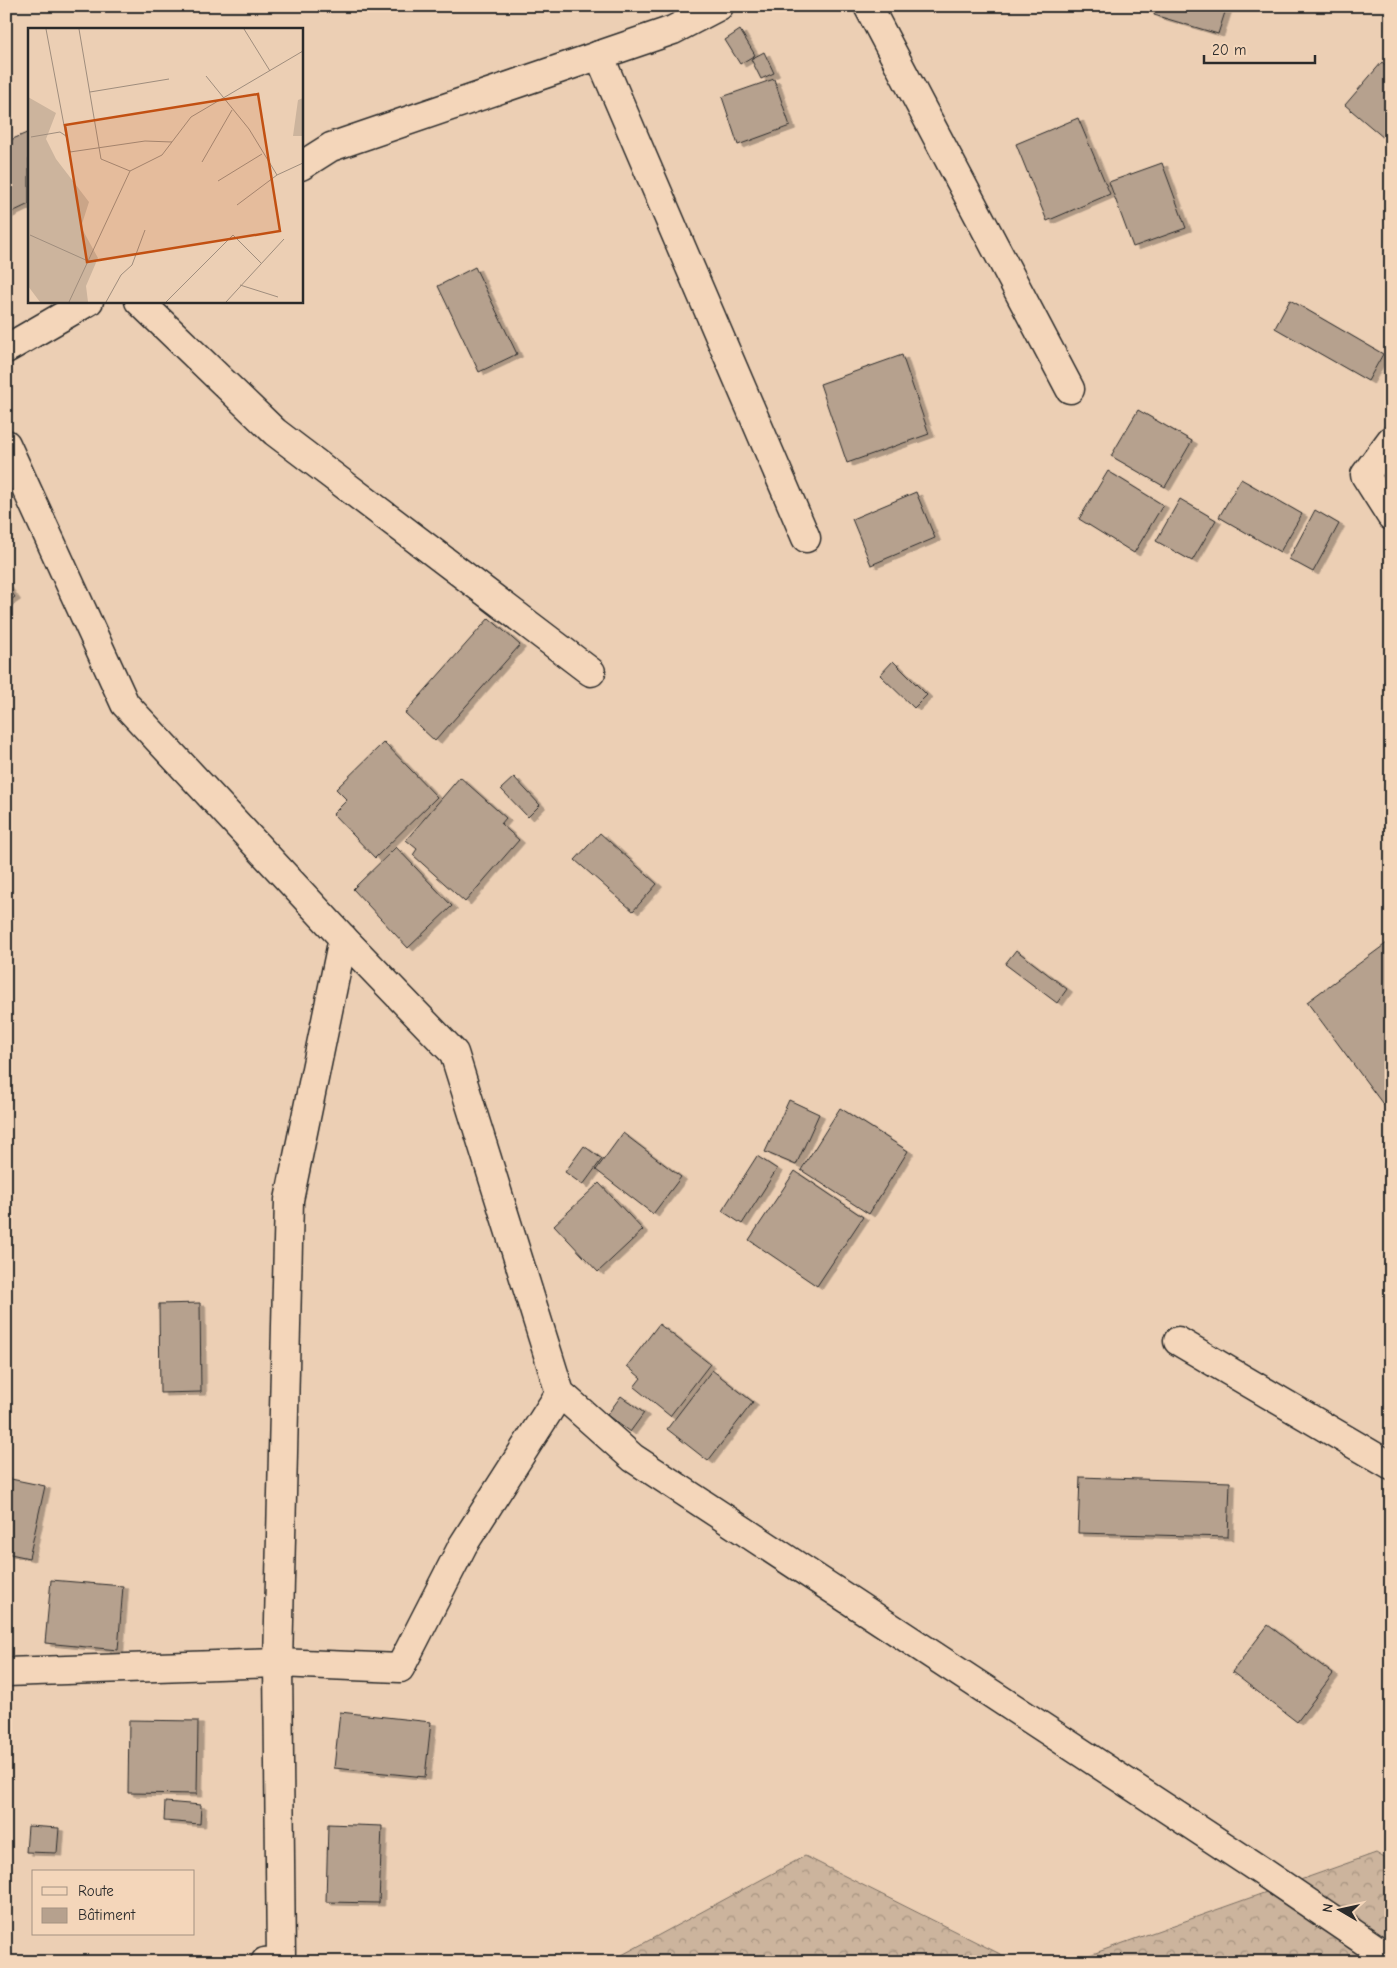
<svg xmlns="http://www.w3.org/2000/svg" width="1397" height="1968" viewBox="0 0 1397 1968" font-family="'Comic Neue',sans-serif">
  <defs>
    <pattern id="forest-crowns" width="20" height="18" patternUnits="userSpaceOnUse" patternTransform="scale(1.25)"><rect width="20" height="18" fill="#ccb49d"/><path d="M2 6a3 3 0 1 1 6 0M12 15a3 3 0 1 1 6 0" fill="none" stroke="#a69380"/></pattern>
    <filter id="shadow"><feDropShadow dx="5.5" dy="3" stdDeviation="0" flood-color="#0004"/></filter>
  </defs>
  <rect width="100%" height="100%" fill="#eccfb4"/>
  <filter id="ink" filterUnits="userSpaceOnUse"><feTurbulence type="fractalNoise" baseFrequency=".02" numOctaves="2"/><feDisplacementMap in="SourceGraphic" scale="10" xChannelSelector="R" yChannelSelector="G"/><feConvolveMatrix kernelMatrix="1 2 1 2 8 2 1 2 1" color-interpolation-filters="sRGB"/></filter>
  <g filter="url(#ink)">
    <g fill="url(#forest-crowns)" stroke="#7c7064">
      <path d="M1376,1853L1391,1862V1962H1070Z"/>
      <path d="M805,1856L1016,1962H609Z"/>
    </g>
    <g fill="#b6a18e" stroke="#2b2b2b" filter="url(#shadow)">
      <path d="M1156,6H1227L1218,34L1154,15Z"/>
      <path d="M740,30L755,55L740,64L725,40Z"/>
      <path d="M764,52L774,73L761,79L751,59Z"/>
      <path d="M1382,62L1391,70V144L1345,105Z"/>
      <path d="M774,79L790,126L738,145L722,97Z"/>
      <path d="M1078,118L1110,194L1047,221L1016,144Z"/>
      <path d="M29,132V204L6,215V142Z"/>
      <path d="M1162,163L1186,228L1133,247L1109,182Z"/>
      <path d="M475,267L517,354L479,372L438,286Z"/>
      <path d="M1290,300L1383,354L1368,381L1275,328Z"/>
      <path d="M902,355L929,434L847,463L820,384Z"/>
      <path d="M1138,410L1192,441L1165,487L1111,456Z"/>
      <path d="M1108,471L1163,505L1134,553L1079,519Z"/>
      <path d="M1241,479L1302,514L1280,552L1219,517Z"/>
      <path d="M916,492L935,538L871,565L852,519Z"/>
      <path d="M1180,499L1216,520L1192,561L1156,541Z"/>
      <path d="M1315,510L1339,524L1313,572L1289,559Z"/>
      <path d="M6,584L15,597L6,603Z"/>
      <path d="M489,618L520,645L435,741L405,713Z"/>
      <path d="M893,661L927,695L914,708L880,675Z"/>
      <path d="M384,742L437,797L375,858L333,814L347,800L336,789Z"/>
      <path d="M460,777L506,818L501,824L519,840L465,902L413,855L417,849L406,840Z"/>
      <path d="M514,777L540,805L528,817L501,789Z"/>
      <path d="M600,833L657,884L633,911L575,860Z"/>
      <path d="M396,847L452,906L408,948L353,889Z"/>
      <path d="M1391,940V1115L1307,1002Z"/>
      <path d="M1016,950L1067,989L1057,1003L1005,964Z"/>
      <path d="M789,1100L819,1114L796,1165L765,1152Z"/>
      <path d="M840,1108L908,1151L869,1214L801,1170Z"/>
      <path d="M623,1133L681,1177L653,1214L596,1170Z"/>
      <path d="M584,1146L602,1159L583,1185L565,1172Z"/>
      <path d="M757,1156L777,1169L742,1224L722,1211Z"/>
      <path d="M795,1171L863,1217L817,1286L749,1240Z"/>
      <path d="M599,1183L643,1230L598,1272L554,1225Z"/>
      <path d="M200,1303L201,1392L160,1393L159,1304Z"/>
      <path d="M659,1324L710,1364L670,1416L634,1387L641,1378L627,1366Z"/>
      <path d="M712,1370L753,1402L708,1461L667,1429Z"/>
      <path d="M621,1396L644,1413L630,1432L607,1415Z"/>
      <path d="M1080,1477L1230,1482L1228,1537L1078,1533Z"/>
      <path d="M6,1478L45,1486L29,1558L6,1553Z"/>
      <path d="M51,1580L123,1586L118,1650L45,1643Z"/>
      <path d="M1268,1625L1333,1674L1297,1722L1232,1672Z"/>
      <path d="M340,1712L431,1722L425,1777L334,1768Z"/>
      <path d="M129,1720L198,1721L197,1794L128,1793Z"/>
      <path d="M165,1802L201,1805L200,1824L164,1821Z"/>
      <path d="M328,1824L382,1826L379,1903L326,1902Z"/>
      <path d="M28,1826L59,1828L57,1853L26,1852Z"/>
    </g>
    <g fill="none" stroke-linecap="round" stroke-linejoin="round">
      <defs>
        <g id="street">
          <path d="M868,6L1070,389"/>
          <path d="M599,55L806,538"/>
          <path d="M301,166L331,147L673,30L719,6"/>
          <path d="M139,301L275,432L591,672"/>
          <path d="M6,349L89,301"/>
          <path d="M1391,440L1365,475L1391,516"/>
          <path d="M6,444L125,704L343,938L454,1053L560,1393L633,1458L1263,1872L1391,1959"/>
          <path d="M1178,1341L1391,1466"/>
          <path d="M6,1672L278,1663L400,1668L463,1545L560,1393"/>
          <path d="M265,1962L281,1960L278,1663L289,1200L343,938"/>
        </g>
      </defs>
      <use href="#street" stroke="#2b2b2b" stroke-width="31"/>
      <use href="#street" stroke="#f4d6ba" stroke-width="28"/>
    </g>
  </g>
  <g transform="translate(28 28)">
    <rect width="275" height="275" fill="#eccfb4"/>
    <path d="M0,69L28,85L18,111L28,131L61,174L53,199L70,230L58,258L60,274H12L0,258ZM275,70V108H265L270,72Z" fill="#ccb49d"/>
    <path fill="none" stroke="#9f8d7d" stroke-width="1" d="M18,1L38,108M51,1L73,131L102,143M216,1L242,43M178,48L221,101L249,147M62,64L141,51M3,109L32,104L38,108L42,124L117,113L144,114M174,134L204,82M190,153L234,126M209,177L249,147L275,135M2,207L60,233M212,257L250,269M41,274L102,143L134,127L163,89L275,23M78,274L93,247L104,237L117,202M138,274L205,207L233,235M198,274L256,211"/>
    <path fill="#c25012" fill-opacity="0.15" stroke="#c25012" stroke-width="2.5" d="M230,66L252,203L59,234L37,97Z"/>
    <rect width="275" height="275" fill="none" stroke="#2b2b2b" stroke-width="2.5"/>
  </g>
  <rect width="1397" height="1968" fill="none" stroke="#f4d6ba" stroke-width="25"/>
  <rect x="12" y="12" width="1372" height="1943" fill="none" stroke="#2b2b2b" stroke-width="2" filter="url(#ink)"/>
  <rect x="32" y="1870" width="162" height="65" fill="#f4d6ba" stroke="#a49281"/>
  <rect x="42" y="1887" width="25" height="8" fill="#f4d6ba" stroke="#a49281"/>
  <text x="78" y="1896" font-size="15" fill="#2b2b2b">Route</text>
  <rect x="42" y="1908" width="25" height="15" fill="#b6a18e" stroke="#a49281"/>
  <text x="78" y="1920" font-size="15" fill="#2b2b2b">Bâtiment</text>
  <g transform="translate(1340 1910) rotate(279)" stroke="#f4d6ba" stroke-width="4" paint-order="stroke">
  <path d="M0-4L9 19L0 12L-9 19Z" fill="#2b2b2b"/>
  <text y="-8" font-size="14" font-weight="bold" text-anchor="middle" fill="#2b2b2b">N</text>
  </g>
  <path d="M1204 55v8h111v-8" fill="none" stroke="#2b2b2b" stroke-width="2.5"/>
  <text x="1212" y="55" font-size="15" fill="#2b2b2b" stroke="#f4d6ba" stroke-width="4" paint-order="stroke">20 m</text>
</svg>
